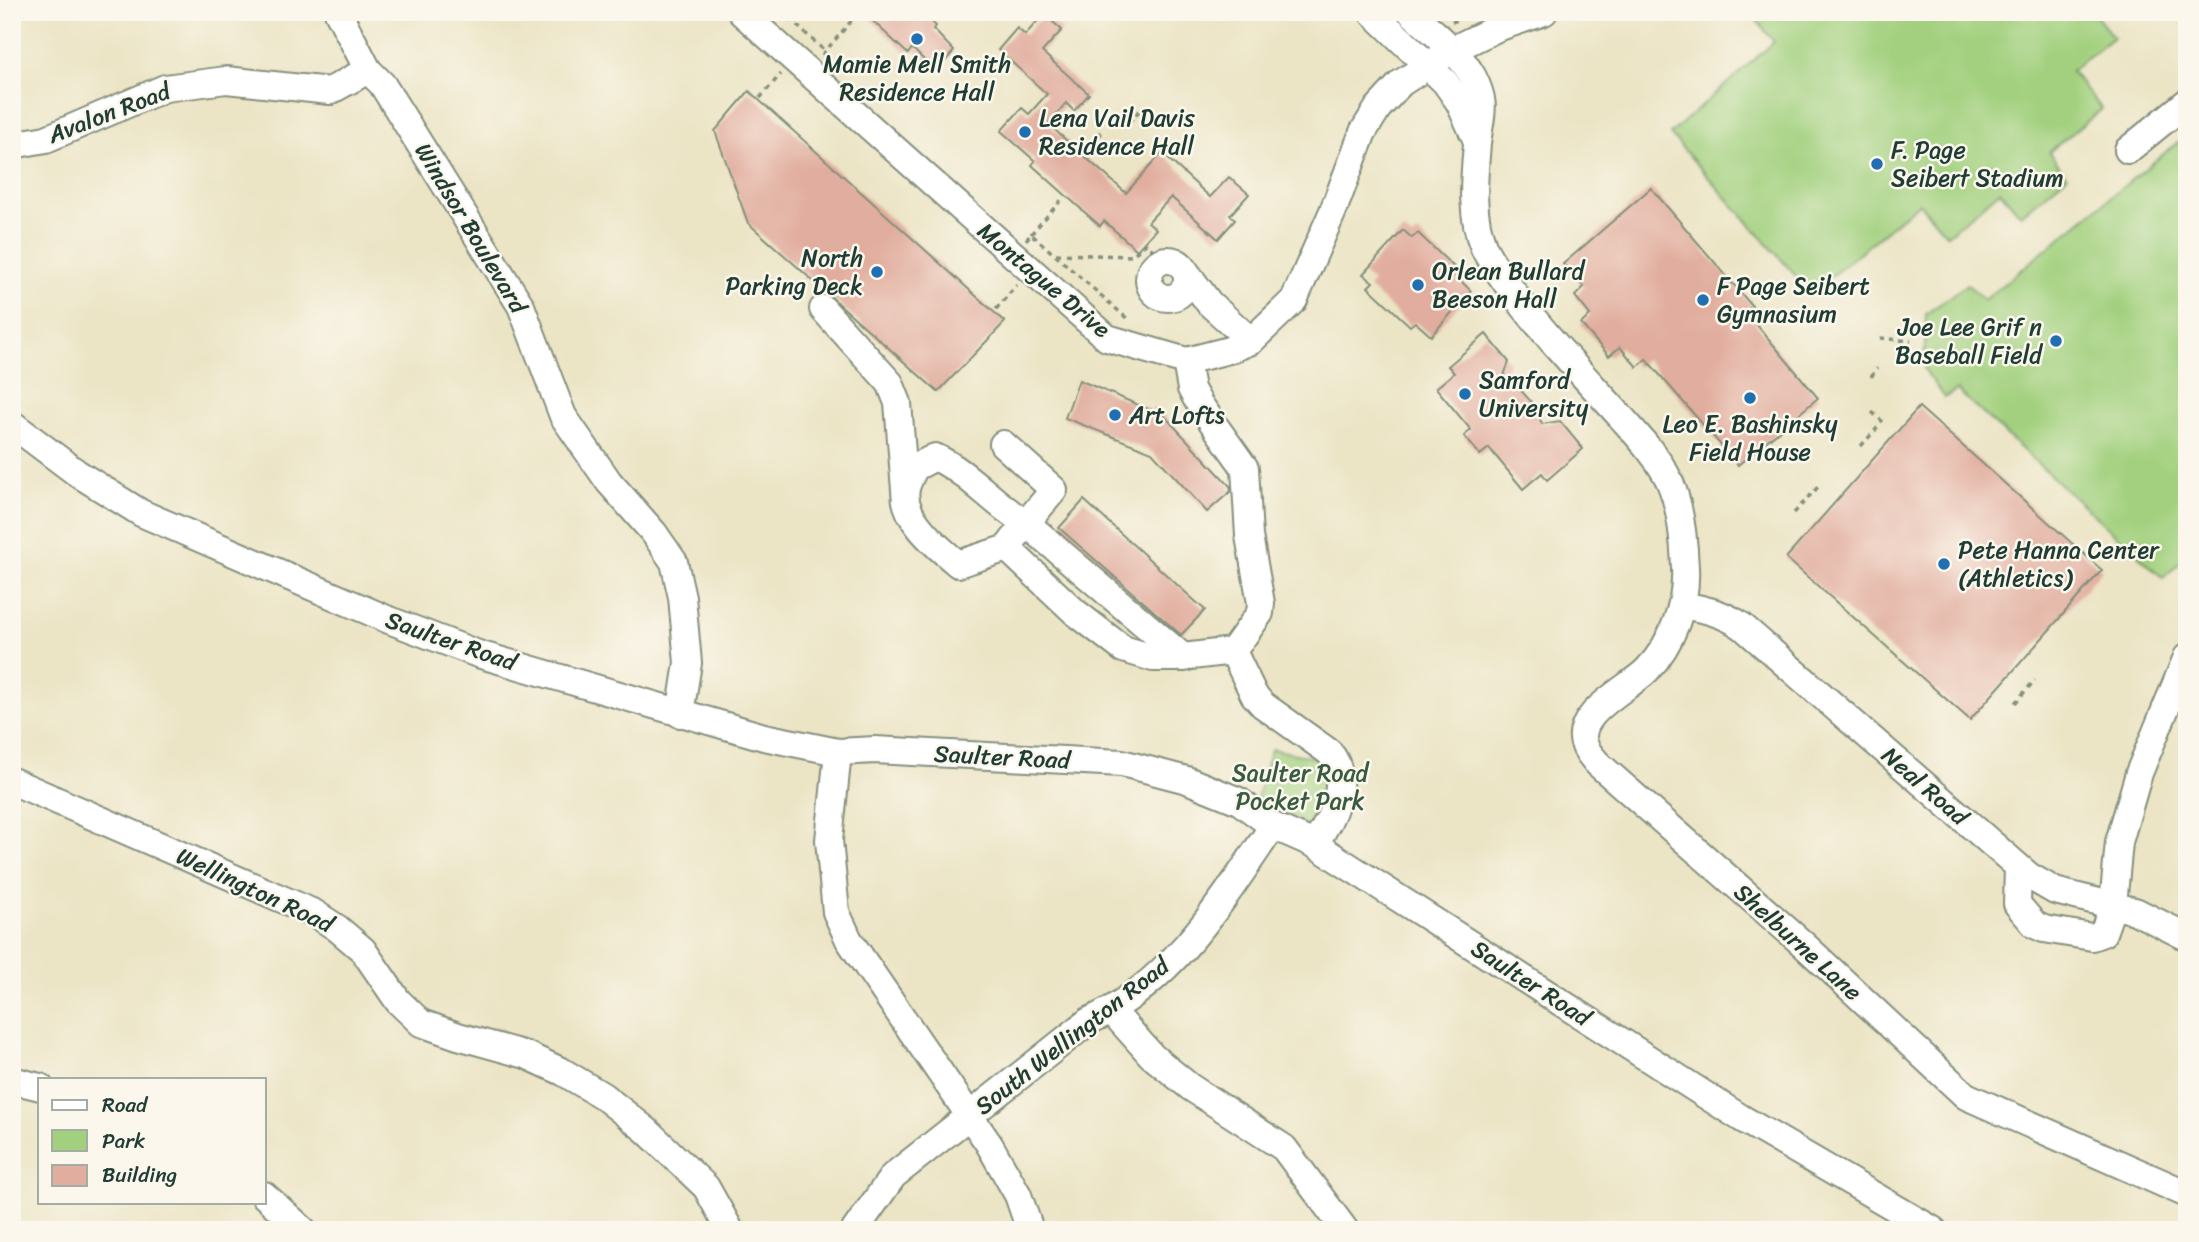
<svg xmlns="http://www.w3.org/2000/svg" width="2199" height="1242" viewBox="0 0 2199 1242" font-family="Sriracha,sans-serif">
  <rect width="100%" height="100%" fill="#fbf7ec"/>
  <filter id="ink" filterUnits="userSpaceOnUse"><feTurbulence type="fractalNoise" baseFrequency=".0143" numOctaves="2"/><feDisplacementMap in="SourceGraphic" scale="14" xChannelSelector="R" yChannelSelector="G"/><feConvolveMatrix kernelMatrix="1 2 1 2 8 2 1 2 1" color-interpolation-filters="sRGB"/></filter>
  <filter id="wash" filterUnits="userSpaceOnUse"><feTurbulence type="fractalNoise" baseFrequency=".00686" numOctaves="4" result="noise"/><feDisplacementMap in="SourceGraphic" scale="28" xChannelSelector="R" yChannelSelector="G"/><feGaussianBlur stdDeviation="1.57" result="paint"/><feColorMatrix in="noise" values="0 0 0 0 0 0 0 0 0 0 0 0 0 0 0 0 0 1.4 0 .05"/><feComposite in="paint" operator="in"/></filter>
  <g filter="url(#wash)">
    <rect width="100%" height="100%" fill="#ebe4c5"/>
    <g fill="#a2d07e" stroke="#608659" stroke-width="2">
      <path d="M1750,12H2093L2113,37L2071,71L2102,109L2049,152L2067,176L2021,215L2000,191L1947,235L1919,203L1811,293L1670,134L1774,42Z"/>
      <path d="M2182,139L2187,145V556L2163,578L1957,390L1945,398L1924,369L1926,314L1967,284L1984,300Z"/>
      <path d="M1271,749L1325,760L1334,780L1317,831L1257,798Z"/>
    </g>
    <g id="blocks">
      <g fill="#e1ad9e">
        <path d="M863,12H921L936,26L933,29L954,51L936,72L912,48L908,54Z"/>
        <path d="M1044,14L1062,30L1042,52L1089,94L1074,111L1066,103L1048,124L1126,193L1162,153L1210,197L1229,177L1249,194L1230,215L1235,220L1218,239L1171,197L1148,222L1156,229L1137,250L1104,221L1100,226L1032,165L1035,161L1001,131L1022,108L1029,114L1047,94L998,50L1017,28L1025,35Z"/>
        <path d="M749,91L1005,322L938,392L748,223L715,131Z"/>
        <path d="M1651,188L1752,306L1746,312L1818,398L1738,465L1646,359L1637,367L1620,347L1609,356L1581,324L1590,315L1575,296L1584,287L1563,264Z"/>
        <path d="M1403,230L1412,238L1418,233L1459,272L1455,275L1471,291L1431,336L1415,322L1410,326L1368,287L1373,282L1363,274Z"/>
        <path d="M1486,334L1509,362L1503,378L1516,385L1535,406L1542,424L1560,421L1583,449L1547,480L1542,473L1523,489L1489,448L1480,455L1464,436L1471,430L1436,388L1454,373L1448,366Z"/>
        <path d="M1079,380L1155,412L1157,408L1230,486L1231,491L1207,512L1152,452L1065,418Z"/>
        <path d="M1919,407L2102,570L1970,720L1786,558Z"/>
        <path d="M1084,500L1205,610L1181,635L1059,528Z"/>
      </g>
    </g>
  </g>
  <g filter="url(#ink)">
    <use href="#blocks" fill-opacity="0" stroke="#85907c" stroke-width="2"/>
    <g fill="none" stroke-linecap="round" stroke-linejoin="round">
      <defs>
        <g id="minor">
          <path d="M338,12L368,70L382,84L521,306L563,416L609,482L654,533L674,562L682,597L688,663L680,714"/>
          <path d="M741,12L1107,338L1186,361L1229,350L1251,341L1294,300L1333,211L1363,132L1378,108L1401,83L1452,50L1497,28L1544,12"/>
          <path d="M1372,12L1445,82L1459,102L1477,141"/>
          <path d="M1411,12C1432,32 1459,51 1473,77C1488,106 1480,115 1477,144C1474,178 1470,215 1484,248C1491,263 1501,275 1510,288C1543,334 1583,375 1621,417C1638,436 1657,456 1669,480C1681,506 1684,540 1685,568C1687,604 1672,644 1647,670C1630,688 1571,715 1585,746C1587,752 1593,758 1597,763L1803,944L1966,1096L2187,1194"/>
          <path d="M12,145L46,139L165,88L226,80L330,91L368,70"/>
          <path d="M2128,150L2187,102"/>
          <circle cx="1168" cy="279" r="19"/>
          <path d="M1186,272L1209,303L1251,341"/>
          <path d="M823,309L890,383L898,403L905,490"/>
          <path d="M1186,361L1191,389L1200,405L1245,468L1249,536L1261,603L1260,613L1233,651"/>
          <path d="M12,424L77,473L141,513L389,620L478,654L764,737L838,752L875,750L1122,763L1187,780L1239,801L1273,826L1314,844L1741,1118L1933,1230"/>
          <path d="M1003,444L1054,490L1026,523L1184,658"/>
          <path d="M1007,548L1026,523C993,504 970,473 935,457L914,468C912,475 907,482 906,489C900,517 939,548 958,564L1007,548L1075,612L1123,649L1153,658H1175L1233,651"/>
          <path d="M1682,605C1704,609 1723,613 1742,626L2029,876L2055,891L2135,911L2187,937"/>
          <path d="M1233,651L1254,695L1263,705L1329,752C1352,778 1332,820 1314,844"/>
          <path d="M838,752L829,840L836,912L849,940L989,1144L1018,1195L1030,1230"/>
          <path d="M12,781L314,913L337,928L363,950L398,1001L421,1023L458,1036L526,1055L563,1072L603,1096L646,1130L706,1187L730,1230"/>
          <path d="M2018,867L2017,904L2035,925L2044,929L2092,937L2103,933L2113,905L2119,842L2139,773L2187,657"/>
          <path d="M1112,1011L1152,1056L1190,1087L1284,1148L1345,1230"/>
          <path d="M12,1080L40,1087"/>
          <path d="M264,1195L303,1230"/>
          <path d="M855,1230L893,1176L1089,1021C1173,983 1223,899 1273,826"/>
        </g>
      </defs>
      <use href="#minor" stroke="#85907c" stroke-width="30"/>
      <g stroke="#85907c" stroke-width="3.5" stroke-dasharray="5 5" stroke-linecap="butt">
        <path d="M782,12L825,51"/>
        <path d="M1452,22L1468,16"/>
        <path d="M822,55L853,19"/>
        <path d="M760,98L781,74"/>
        <path d="M1129,122L1140,110"/>
        <path d="M1098,132L1106,139"/>
        <path d="M1114,147L1124,156"/>
        <path d="M1031,234L1064,197"/>
        <path d="M1026,240L1031,234L1130,321"/>
        <path d="M1056,254L1131,256L1146,244L1154,251"/>
        <path d="M996,309L1017,285"/>
        <path d="M1880,338L1911,341"/>
        <path d="M1871,377L1877,368"/>
        <path d="M1872,412L1883,422"/>
        <path d="M1861,446L1879,426"/>
        <path d="M1794,513L1818,487"/>
        <path d="M2015,703L2035,680"/>
      </g>
      <use href="#minor" stroke="#fff" stroke-width="26"/>
    </g>
  </g>
  <g fill="#1f6fb2" stroke="#fbf7ec" stroke-width="2.5">
    <circle cx="917" cy="39" r="7"/>
    <circle cx="1025" cy="132" r="7"/>
    <circle cx="1877" cy="164" r="7"/>
    <circle cx="877" cy="272" r="7"/>
    <circle cx="1418" cy="285" r="7"/>
    <circle cx="1703" cy="300" r="7"/>
    <circle cx="2056" cy="341" r="7"/>
    <circle cx="1465" cy="394" r="7"/>
    <circle cx="1750" cy="398" r="7"/>
    <circle cx="1115" cy="415" r="7"/>
    <circle cx="1944" cy="564" r="7"/>
  </g>
  <g text-anchor="middle" stroke-width="5" stroke-linejoin="round" paint-order="stroke">
    <g font-size="24" fill="#1f3d34" stroke="#fbf7ec" text-anchor="start">
      <text x="917" y="72" text-anchor="middle">Mamie Mell Smith<tspan x="917" dy="28">Residence Hall</tspan></text>
      <text x="1039" y="126">Lena Vail Davis<tspan x="1039" dy="28">Residence Hall</tspan></text>
      <text x="1891" y="158">F. Page<tspan x="1891" dy="28">Seibert Stadium</tspan></text>
      <text x="863" y="266" text-anchor="end">North<tspan x="863" dy="28">Parking Deck</tspan></text>
      <text x="1432" y="279">Orlean Bullard<tspan x="1432" dy="28">Beeson Hall</tspan></text>
      <text x="1717" y="294">F Page Seibert<tspan x="1717" dy="28">Gymnasium</tspan></text>
      <text x="2042" y="335" text-anchor="end">Joe Lee Grif n<tspan x="2042" dy="28">Baseball Field</tspan></text>
      <text x="1479" y="388">Samford<tspan x="1479" dy="28">University</tspan></text>
      <text x="1129" y="423">Art Lofts</text>
      <text x="1750" y="432" text-anchor="middle">Leo E. Bashinsky<tspan x="1750" dy="28">Field House</tspan></text>
      <text x="1958" y="558">Pete Hanna Center<tspan x="1958" dy="28">(Athletics)</tspan></text>
    </g>
    <g font-size="24" fill="#1f3d34" stroke="#fbf7ec">
      <text transform="translate(109 113) rotate(-21)" y="8">Avalon Road</text>
      <text transform="translate(471 228) rotate(59)" y="8">Windsor Boulevard</text>
      <text transform="translate(1044 280) rotate(40)" y="8">Montague Drive</text>
      <text transform="translate(451 641) rotate(19)" y="8">Saulter Road</text>
      <text transform="translate(1002 757) rotate(3)" y="8">Saulter Road</text>
      <text transform="translate(1925 786) rotate(41)" y="8">Neal Road</text>
      <text transform="translate(255 890) rotate(25)" y="8">Wellington Road</text>
      <text transform="translate(1798 942) rotate(42)" y="8">Shelburne Lane</text>
      <text transform="translate(1531 983) rotate(33)" y="8">Saulter Road</text>
      <text transform="translate(1072 1036) rotate(-38)" y="8">South Wellington Road</text>
    </g>
    <g font-size="24" fill="#395a43" stroke="#fbf7ec">
      <text x="1300" y="781">Saulter Road<tspan x="1300" dy="28">Pocket Park</tspan></text>
    </g>
  </g>
  <rect width="2199" height="1242" fill="none" stroke="#fbf7ec" stroke-width="42"/>
  <rect x="38" y="1078" width="228" height="126" fill="#fbf7ec" stroke="#a3ada2" stroke-width="2"/>
  <rect x="52" y="1100" width="35" height="10" fill="#ffffff" stroke="#a3ada2" stroke-width="2"/>
  <text x="102" y="1112" font-size="21" fill="#1f3d34">Road</text>
  <rect x="52" y="1130" width="35" height="21" fill="#a2d07e" stroke="#a3ada2" stroke-width="2"/>
  <text x="102" y="1148" font-size="21" fill="#1f3d34">Park</text>
  <rect x="52" y="1165" width="35" height="21" fill="#e1ad9e" stroke="#a3ada2" stroke-width="2"/>
  <text x="102" y="1182" font-size="21" fill="#1f3d34">Building</text>
</svg>
